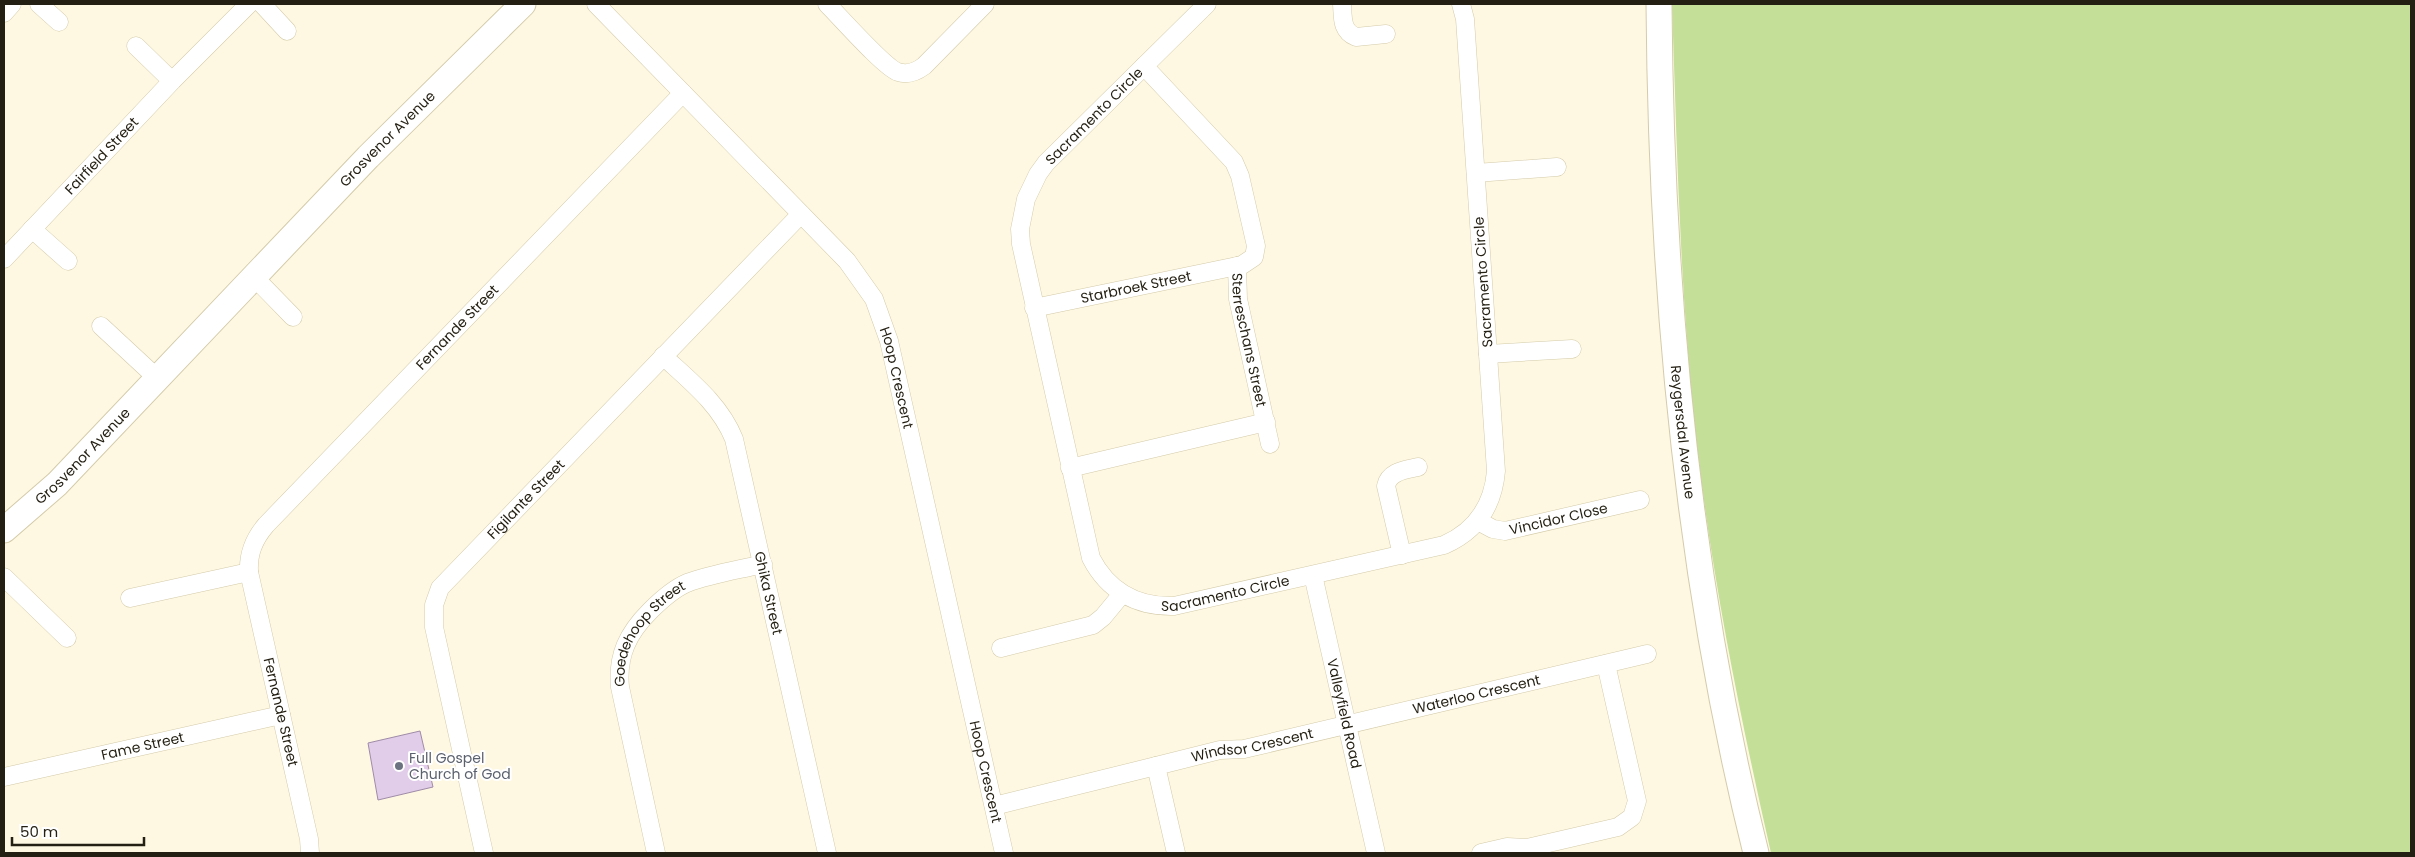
<svg xmlns="http://www.w3.org/2000/svg" width="2415" height="857" viewBox="0 0 2415 857" font-family="Poppins,sans-serif">
  <rect width="100%" height="100%" fill="#fef8e3"/>
  <path fill="#c3df98" d="M1672,4H2411V853H1771C1740,716 1712,578 1696,438C1680,294 1677,149 1672,4Z"/>
  <path fill="#e1ccea" stroke="#9f8ba7" d="M420,731L433,787L378,800L368,743Z"/>
  <g fill="none" stroke-linecap="round" stroke-linejoin="round">
    <defs>
      <g id="street">
        <path d="M39,4L59,22"/>
        <path d="M262,4L287,31"/>
        <path id="s1" d="M596,4L847,261L874,299L889,341L1004,853"/>
        <path d="M827,4C840,17 885,68 898,72C907,75 916,72 924,66L985,4"/>
        <path id="s2" d="M1207,4L1046,163L1038,174L1026,199L1020,229L1021,244L1091,558C1108,591 1137,607 1174,606L1444,545C1476,531 1493,506 1496,471L1465,19L1461,4"/>
        <path d="M1342,4C1343,17 1341,31 1356,37L1386,34"/>
        <path d="M4,13L12,4"/>
        <path d="M136,46L172,81"/>
        <path d="M1476,173L1557,167"/>
        <path d="M32,229L68,261"/>
        <path id="s3" d="M4,259L172,81L249,4"/>
        <path id="s4" d="M1237,266L1238,299L1270,444"/>
        <path d="M254,277L293,317"/>
        <path id="s5" d="M1034,308L1242,265L1254,257L1256,246L1240,176L1234,162L1144,66"/>
        <path d="M101,326L157,378"/>
        <path d="M1488,354L1572,349"/>
        <path id="s6" d="M663,356C690,381 720,404 734,439L827,853"/>
        <path d="M1070,468L1266,422"/>
        <path id="s7" d="M1478,521L1493,529L1505,531L1640,500"/>
        <path d="M1402,555L1386,486C1389,471 1406,470 1418,467"/>
        <path id="s8" d="M1313,575L1376,853"/>
        <path d="M4,577L67,638"/>
        <path d="M130,598L249,572"/>
        <path d="M1001,648L1093,625L1103,617L1122,594"/>
        <path id="s9" d="M4,777L281,715"/>
        <path d="M994,806L1156,766"/>
        <path id="s10" d="M310,853L309,839L249,572C248,553 254,539 266,525L683,93"/>
        <path id="s11" d="M484,853L434,627V605L440,588L801,214"/>
        <path id="s12" d="M656,853L620,687C617,655 628,633 650,611C661,600 673,589 687,583C711,574 738,570 763,564"/>
        <path id="s13" d="M1176,853L1156,766L1220,750L1244,749L1647,654"/>
        <path d="M1481,853L1507,847L1527,848L1618,827L1632,817L1637,801L1606,664"/>
      </g>
      <g id="secondary">
        <path id="s14" d="M1659,4C1661,288 1687,577 1756,853"/>
        <path id="s15" d="M4,530L57,484L368,157L523,4"/>
      </g>
    </defs>
    <use href="#street" stroke="#d4cba9" stroke-width="19"/>
    <use href="#secondary" stroke="#d4cba9" stroke-width="27"/>
    <use href="#street" stroke="#fff" stroke-width="18"/>
    <use href="#secondary" stroke="#fff" stroke-width="25"/>
  </g>
  <circle fill="#6b7280" stroke="#fff" stroke-width="2" cx="399" cy="766" r="5"/>
  <g text-anchor="middle" stroke-width="4" stroke-linejoin="round" paint-order="stroke">
    <g font-size="14" fill="#231f12" stroke="#fff">
      <text transform="translate(1094 116) rotate(-45)" y="5">Sacramento Circle</text>
      <text dy="5" stroke="none"><textPath href="#s15" startOffset="548">Grosvenor Avenue</textPath></text>
      <text dy="5" stroke="none"><textPath href="#s3" startOffset="142">Fairfield Street</textPath></text>
      <text transform="translate(1483 282) rotate(-94)" y="5">Sacramento Circle</text>
      <text dy="5" stroke="none"><textPath href="#s5" startOffset="104">Starbroek Street</textPath></text>
      <text dy="5" stroke="none"><textPath href="#s10" startOffset="614">Fernande Street</textPath></text>
      <text dy="5" stroke="none"><textPath href="#s4" startOffset="75">Sterreschans Street</textPath></text>
      <text dy="5" stroke="none"><textPath href="#s1" startOffset="488">Hoop Crescent</textPath></text>
      <text dy="5" stroke="none"><textPath href="#s14" startOffset="429">Reygersdal Avenue</textPath></text>
      <text dy="5" stroke="none"><textPath href="#s15" startOffset="108">Grosvenor Avenue</textPath></text>
      <text dy="5" stroke="none"><textPath href="#s11" startOffset="395">Figilante Street</textPath></text>
      <text dy="5" stroke="none"><textPath href="#s7" startOffset="84">Vincidor Close</textPath></text>
      <text dy="5" stroke="none"><textPath href="#s6" startOffset="268">Ghika Street</textPath></text>
      <text dy="5" stroke="none"><textPath href="#s2" startOffset="789">Sacramento Circle</textPath></text>
      <text dy="5" stroke="none"><textPath href="#s12" startOffset="234">Goedehoop Street</textPath></text>
      <text dy="5" stroke="none"><textPath href="#s13" startOffset="418">Waterloo Crescent</textPath></text>
      <text transform="translate(281 712) rotate(77)" y="5">Fernande Street</text>
      <text dy="5" stroke="none"><textPath href="#s8" startOffset="142">Valleyfield Road</textPath></text>
      <text dy="5" stroke="none"><textPath href="#s13" startOffset="188">Windsor Crescent</textPath></text>
      <text dy="5" stroke="none"><textPath href="#s9" startOffset="142">Fame Street</textPath></text>
      <text dy="5" stroke="none"><textPath href="#s1" startOffset="892">Hoop Crescent</textPath></text>
    </g>
    <g font-size="14" fill="#5b616d" stroke="#fff" text-anchor="start">
      <text x="409" y="763">Full Gospel<tspan x="409" dy="16">Church of God</tspan></text>
    </g>
  </g>
  <rect width="2415" height="857" fill="none" stroke="#231f12" stroke-width="10"/>
  <path d="M12 837v8h132v-8" fill="none" stroke="#231f12" stroke-width="2.5"/>
  <text x="20" y="837" font-size="15" fill="#231f12" stroke="#ffffff" stroke-width="4" paint-order="stroke">50 m</text>
</svg>
